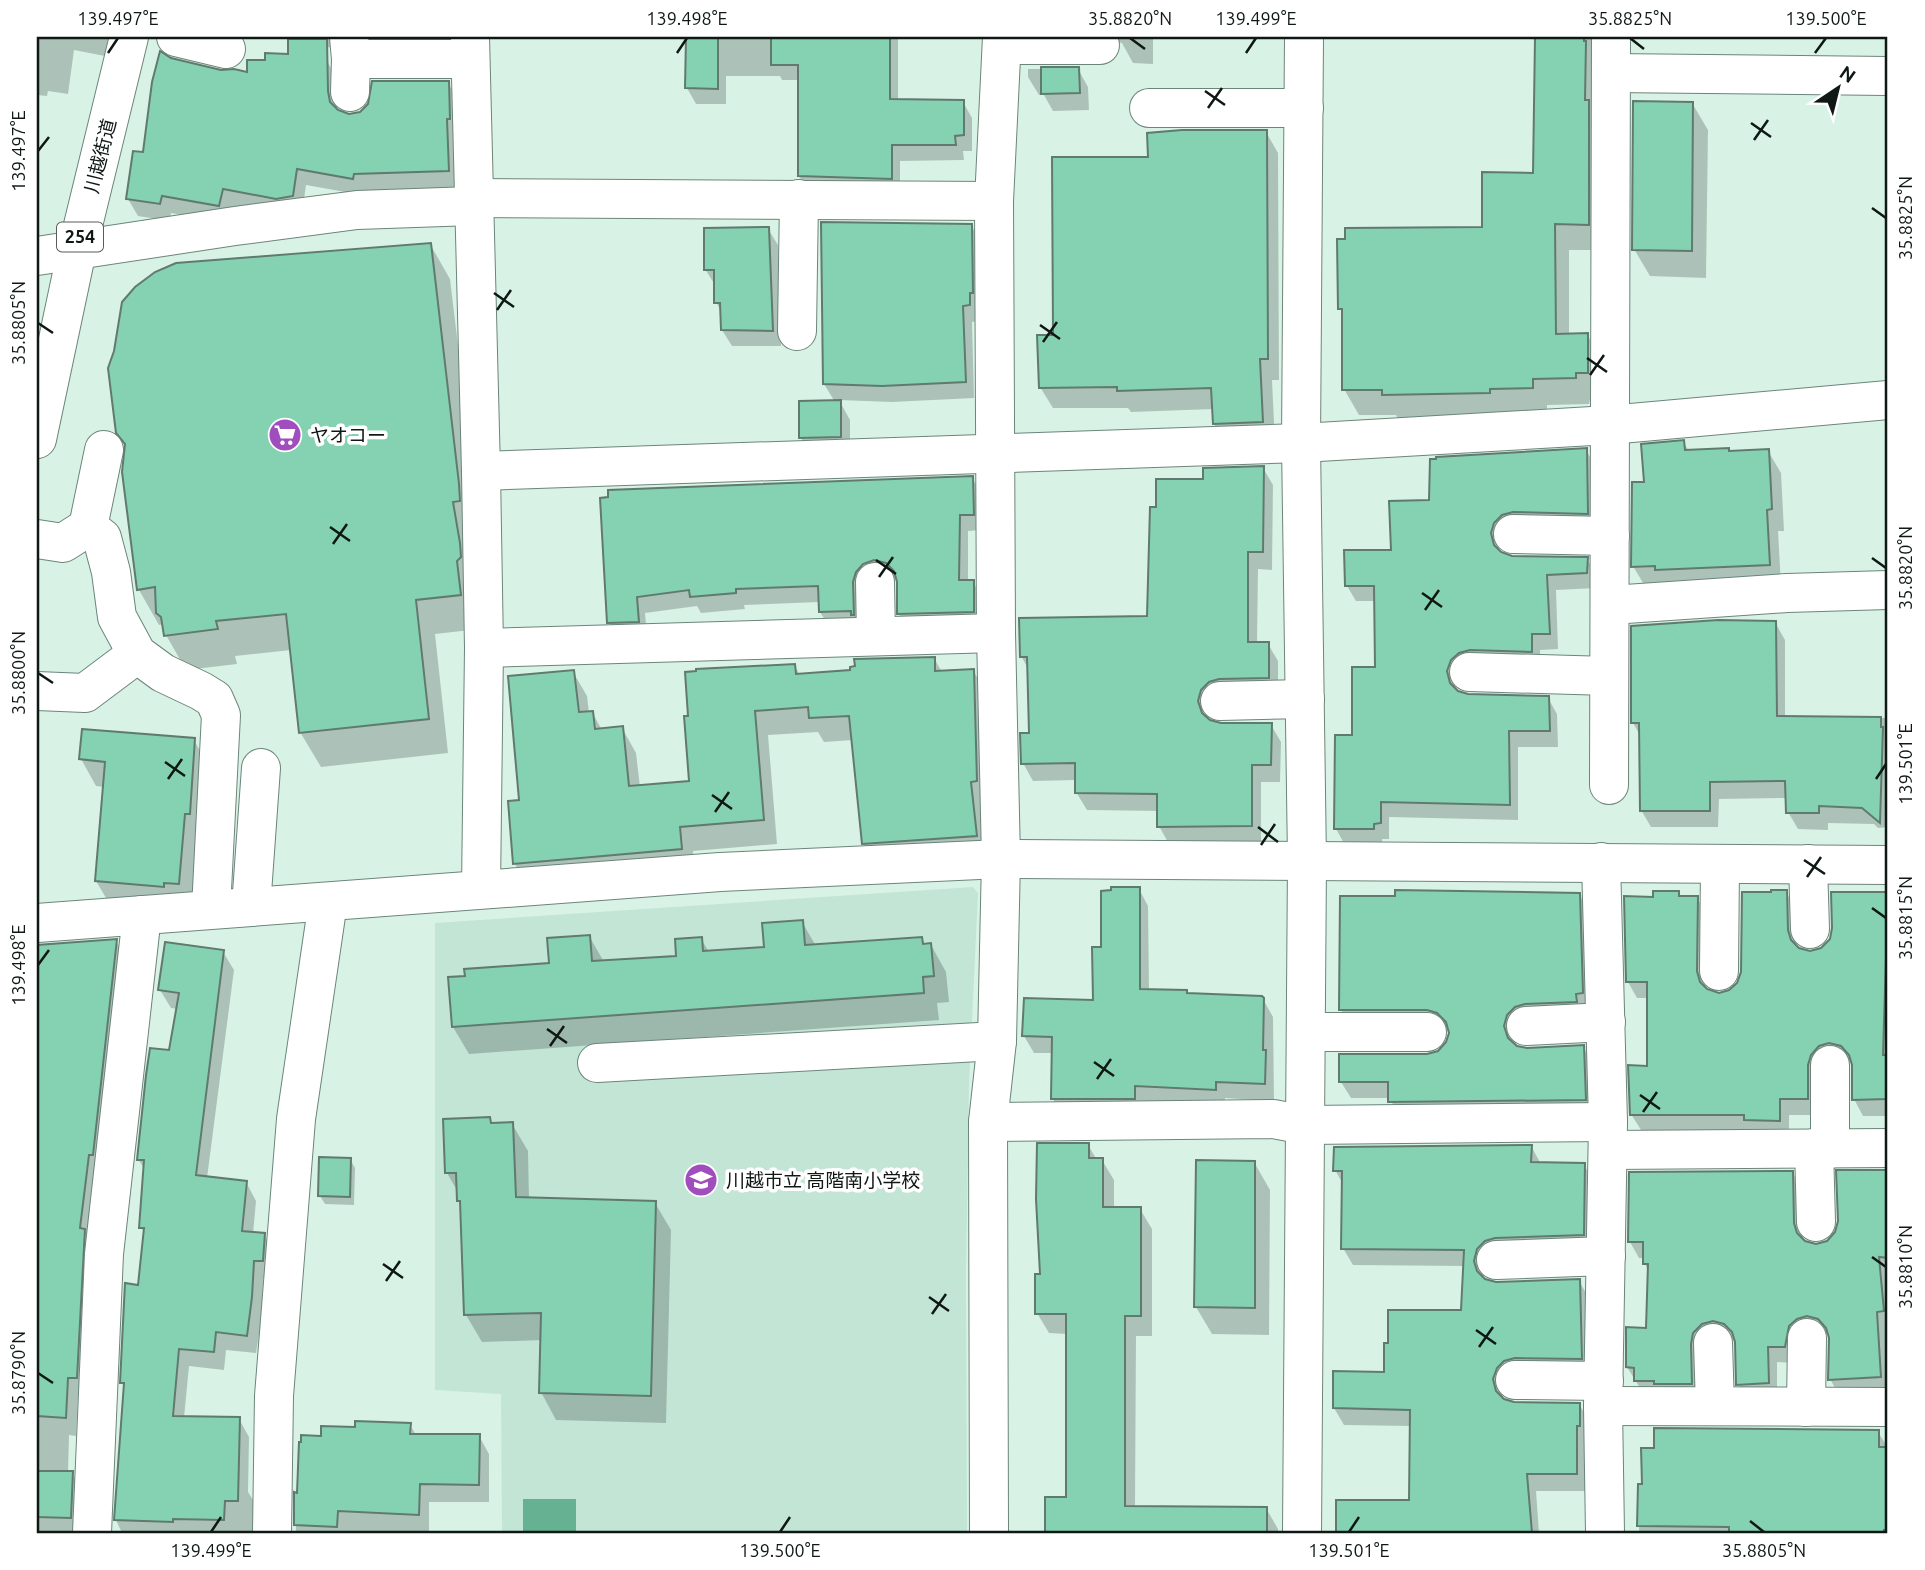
<svg xmlns="http://www.w3.org/2000/svg" width="1925" height="1570" viewBox="0 0 1925 1570" font-family="Ubuntu,'Noto Sans JP',sans-serif">
  <rect width="100%" height="100%" fill="#d8f3e6"/>
  <path fill="#c3e5d6" d="M973,887L978,893L969,1086L966,1273L967,1533H686L685,1531L502,1533L501,1394L435,1390V923Z"/>
  <rect fill="#65b192" x="523" y="1499" width="53" height="34"/>
  <g fill="#0003">
    <path d="M37,37H113L110,57L74,50L68,94L48,91L47,96L37,95Z"/>
    <path d="M291,37H350L339,50Z"/>
    <path d="M371,37H459L458,56H384Z"/>
    <path d="M688,37H898V101L963,102L972,118V151H963L964,160L900,161V194L808,192L799,176L800,80H782L780,76H726V104H696L687,88Z"/>
    <path d="M1036,37H1153V64L1133,63L1122,43L1111,40Z"/>
    <path d="M1534,37H1598L1602,250H1569V335L1587,334L1602,360V398L1590,399L1589,404L1547,405V414L1399,421L1396,415H1359L1344,389V316L1340,308L1484,229L1535,175L1537,42Z"/>
    <path d="M170,60L221,72L248,74V62L328,63L338,80L337,110L349,116L448,83L458,100V188L362,195L306,185L302,213L287,215L233,206L229,223L171,213L170,221L138,216L128,199L144,154Z"/>
    <path d="M1028,69H1078L1088,87L1089,110L1053,111L1044,95H1039L1028,77Z"/>
    <path d="M1692,103L1708,130L1706,278L1650,276L1634,249Z"/>
    <path d="M1266,132L1278,153L1279,380H1272L1275,443L1227,445L1214,424V409L1131,412L1128,408H1053L1040,387L1054,337L1150,159Z"/>
    <path d="M971,225L981,242L979,321L972,322L974,398L892,402L839,400L850,420V454L811,456L801,438L835,402L824,384Z"/>
    <path d="M768,229L778,245L781,346H732L722,330V313L716,302L715,285L705,269Z"/>
    <path d="M430,244L450,279L479,520L480,629L435,634L448,753L321,767L300,732L291,650L235,656L237,664L186,670L166,635L164,624L159,625L139,590L123,472Z"/>
    <path d="M1683,442L1689,451H1768L1781,473L1784,531H1778L1781,586L1646,588L1633,566L1646,484Z"/>
    <path d="M1586,450L1595,466L1596,529L1502,540L1499,550L1500,554L1512,558L1587,559L1596,575V588L1556,590L1558,649L1540,650V667L1459,676L1455,688L1456,691L1467,696L1548,698L1557,714L1558,747H1518V820L1389,817V839H1382V845H1345L1336,829L1353,737L1376,669V601H1356L1347,586L1392,551L1430,502Z"/>
    <path d="M1263,468L1273,485L1272,570L1258,569L1257,644H1268L1278,661V695L1211,708L1207,720L1220,725H1271L1281,742L1280,782H1261V843L1169,844L1159,826V811L1087,810L1076,792V780L1033,781L1023,763L1030,734L1029,670L1021,656L1148,618L1157,509L1205,480Z"/>
    <path d="M972,478L982,494V530L968,531V582H973L982,598V627L908,630L899,614L897,579L884,576L862,631L830,628L820,612V602L744,605L745,609L701,613L697,606L645,613L647,637L618,638L609,622L602,500Z"/>
    <path d="M1775,622L1785,640V718H1888V827L1878,828L1874,824L1828,823V830L1798,829L1788,812L1786,798L1719,799L1718,827H1651L1641,810V737L1633,723Z"/>
    <path d="M934,658L942,672L973,670L987,695L990,860L877,867L863,843L853,740L824,742L818,732L768,735L777,844L693,851L695,873L529,888L515,864L573,672L587,696L589,713L592,712L602,730L622,728L636,753L640,787L691,783L794,665L800,675L852,672Z"/>
    <path d="M194,740L209,767L194,911L112,908L96,881L104,787L96,786L81,759Z"/>
    <path d="M1139,889L1148,906L1149,991L1263,999L1273,1017L1274,1101L1225,1098L1224,1107L1062,1116L1053,1099V1053H1034L1024,1036L1095,1002L1103,948Z"/>
    <path d="M1531,892L1579,894L1588,911L1591,1009L1515,1034L1513,1045L1527,1050L1583,1047L1593,1064L1594,1116L1399,1118L1390,1098H1351L1341,1082L1438,1053L1447,1044L1451,1033L1448,1029L1438,1026H1351L1341,1010Z"/>
    <path d="M1786,892L1795,908L1797,948L1810,953L1822,949L1831,940L1834,928L1833,894H1888V1116H1863L1854,1099L1853,1063L1839,1059L1816,1115H1789V1137L1752,1130H1641L1631,1114L1649,1068V998H1637L1628,982L1654,899L1678,893L1681,898H1697L1706,914V990L1718,995L1731,991L1740,982Z"/>
    <path d="M802,922L816,946L921,938L925,945H931L946,972L949,1002L937,1003L939,1020L469,1054L453,1027L551,964L589,936L604,962L678,957L701,939L709,952L766,948Z"/>
    <path d="M116,941L127,959L86,1396L78,1395L76,1436L69,1435L68,1473H72L82,1491L80,1533H37V946Z"/>
    <path d="M223,952L234,970L207,1178L246,1182L256,1201L253,1234L264,1235L275,1253L272,1279L263,1278L262,1316L256,1353L226,1350L224,1370L189,1366L184,1418L239,1419L249,1437L248,1492L260,1511V1533H122L116,1520L125,1388L122,1382L139,1287L145,1234L141,1227L145,1170L138,1159L170,1052L178,1009L171,1008L160,990Z"/>
    <path d="M489,1119L492,1124H512L528,1151L529,1200L655,1203L671,1230L666,1423L556,1420L541,1392L542,1340L482,1342L466,1315L462,1207L458,1200V1192L447,1173Z"/>
    <path d="M1088,1145L1097,1160H1102L1114,1180V1209H1140L1152,1229V1336H1136L1135,1508H1266L1278,1529V1533H1046L1047,1498L1068,1499V1334L1049,1333L1037,1313L1042,1276Z"/>
    <path d="M1531,1146L1541,1164L1584,1165L1594,1182L1593,1252L1486,1267L1483,1278L1496,1284L1579,1281L1589,1298L1591,1375L1506,1386L1502,1399L1514,1404H1579L1589,1421L1585,1491H1536L1539,1533H1338L1337,1502L1411,1501V1426L1344,1425L1334,1408L1385,1374L1463,1311L1465,1266L1353,1265L1343,1248V1184L1335,1170Z"/>
    <path d="M350,1159L355,1168L354,1205L325,1204L320,1196Z"/>
    <path d="M1254,1162L1270,1190L1269,1335L1212,1334L1196,1307Z"/>
    <path d="M1792,1172L1801,1188L1803,1241L1816,1246L1828,1242L1837,1233L1840,1222L1838,1172L1888,1173V1335H1886L1888,1392L1839,1395L1830,1379V1335L1818,1332L1793,1363L1777,1362V1399L1747,1400L1738,1384L1737,1342L1723,1337L1701,1400L1645,1396L1627,1367L1648,1330L1649,1272L1645,1264V1258H1639L1630,1242Z"/>
    <path d="M410,1425L416,1435L479,1436L489,1454V1502H429V1532L296,1533V1494H299L323,1437Z"/>
    <path d="M1878,1432L1885,1443H1888V1533H1639L1640,1486Z"/>
  </g>
  <g fill="#85d2b2" stroke="#617a6f" stroke-width="2">
    <path d="M686,37H718V89L685,88Z"/>
    <path d="M771,37H890V99L964,100V135L955,136L956,145H892V179L798,176V65H771Z"/>
    <path d="M1535,37H1584V41H1586L1585,100H1589V225L1555,224L1556,334L1588,333V373H1576V378L1533,379V388L1490,389V393L1382,395V390H1342V309H1338L1337,239H1345V228L1482,227V172L1533,173Z"/>
    <path d="M288,39H327L328,91L330,102L338,110L349,114L360,112L368,104L372,81H449L450,119H447L449,171L354,174L353,179L297,169L293,196L276,199L223,189L219,206L162,196L160,204L126,199L133,151L143,152L152,82L160,51L171,58L221,70L234,69L247,72V60H265V53L288,54Z"/>
    <path d="M1041,67H1079L1080,93L1041,94Z"/>
    <path d="M1633,101L1693,102L1692,251L1632,250Z"/>
    <path d="M1182,130H1267L1268,359H1260L1263,422L1213,424L1211,388L1117,391V387L1039,388L1037,335H1053L1052,157H1148L1147,133Z"/>
    <path d="M821,222L972,224L973,293H970V305L963,306L966,382L882,386L823,384Z"/>
    <path d="M769,227L773,331L721,330L720,303H714V270H704V228Z"/>
    <path d="M431,243L459,484L460,501L453,502L460,543L461,557L457,561L461,595L416,600L429,719L299,733L286,614L216,621L218,629L164,636L161,617L156,613L155,587L137,590L122,472L125,444L116,433L108,368L114,351L122,302L135,287L155,272L176,263Z"/>
    <path d="M841,400V437L799,438V401Z"/>
    <path d="M1684,440L1685,450L1729,448V451L1769,449L1772,509L1767,510L1770,565L1655,570V566L1631,567L1632,482H1644L1641,444Z"/>
    <path d="M1587,448L1588,514L1513,512L1502,515L1494,523L1491,533L1494,545L1501,552L1512,556L1588,557L1587,573L1547,575L1550,634H1532V652L1470,650L1459,653L1451,660L1447,671L1450,683L1458,691L1468,694L1549,696L1550,731H1509L1510,805L1381,802V823L1374,824V829H1334L1335,735H1352V667H1375L1374,586H1345L1344,550H1391L1389,501L1429,500L1430,459H1436V457Z"/>
    <path d="M1264,466L1263,552H1248V642H1269V678L1219,679L1209,682L1201,690L1198,701L1202,713L1210,720L1221,723H1272L1271,765H1252V826L1157,827V794L1075,793V763L1021,764L1020,733H1029L1027,657H1020L1019,618L1147,616L1150,507H1156V479H1203V468Z"/>
    <path d="M973,476L974,515H960L959,580H974V612L897,614V582L894,571L886,563L874,560L863,564L856,572L853,582L854,615H851V611L819,612L818,586L736,589V593L690,597L689,590L637,597L639,622L607,623L600,498L608,497V490Z"/>
    <path d="M1718,620L1776,621L1777,716L1881,717V727H1883L1880,823L1862,808L1819,806V813H1786L1785,781L1710,782V811H1640L1639,723H1631V626Z"/>
    <path d="M935,657V671L974,669L977,781L971,782L977,836L862,844L849,716L809,718L808,707L755,711L764,820L680,827L682,849L513,864L508,801L519,800L508,676L574,670L579,712L593,711L595,729L623,726L629,786L689,781L684,716H688L685,672L696,671V669L795,664L796,674L850,670V667L855,666L854,659Z"/>
    <path d="M82,729L195,738L190,814H185L179,884L164,883V887L95,881L105,762L79,759Z"/>
    <path d="M1111,887H1140V989L1187,990V993L1262,996L1264,998L1263,1050H1266L1265,1084L1216,1082V1090L1135,1086V1099H1051L1052,1037L1022,1036L1024,998L1093,1000L1092,947H1101V891L1111,890Z"/>
    <path d="M1395,890L1580,893L1583,993L1576,994L1577,1002L1525,1004L1515,1007L1507,1015L1504,1026L1508,1038L1517,1046L1527,1048L1584,1045L1586,1100L1388,1102V1082H1339V1054H1427L1438,1051L1446,1042L1449,1033L1446,1022L1437,1013L1427,1010H1339L1340,896H1395Z"/>
    <path d="M1771,890H1787L1788,930L1791,940L1799,948L1810,951L1821,948L1830,939L1832,928L1831,892H1888L1883,1055H1888V1099L1852,1100V1065L1849,1055L1841,1046L1829,1043L1819,1046L1811,1055L1808,1065V1099H1780V1121L1744,1120V1115H1630L1628,1065L1647,1066V982H1626L1624,896L1653,897V891H1679V896H1698L1697,971L1700,982L1707,989L1719,993L1729,990L1737,983L1741,972L1742,892H1771Z"/>
    <path d="M803,920L805,945L922,937L923,944L931,943L934,976L923,977L924,993L452,1027L448,977L465,976L464,969L549,963L547,938L590,935L592,961L676,956L675,939L702,937L703,951L764,947L762,923Z"/>
    <path d="M117,939L93,1155H89L80,1228L85,1229L77,1378H68L66,1418L37,1416V945Z"/>
    <path d="M165,942L224,950L196,1175L247,1181L242,1231L265,1233L263,1261H254L252,1297L247,1336L216,1332L214,1352L179,1349L173,1416L240,1417L238,1501H225L224,1520L173,1519V1522L114,1520L124,1383H120L125,1283L138,1285L144,1228H139L144,1160H137L146,1075L150,1048L169,1050L179,993L158,990Z"/>
    <path d="M490,1117L491,1123L513,1122L516,1197L656,1201L651,1396L539,1393L541,1313L464,1315L460,1201H457L456,1173H445L443,1119Z"/>
    <path d="M1037,1143H1089V1158H1103V1207H1141V1316H1125V1506L1267,1507V1533H1045V1497H1066V1314H1035V1274H1040L1036,1199Z"/>
    <path d="M1532,1145L1531,1162L1585,1163L1584,1235L1495,1238L1485,1241L1477,1249L1474,1261L1477,1271L1485,1279L1496,1282L1580,1279L1582,1359L1515,1358L1504,1361L1497,1368L1493,1379L1496,1391L1504,1399L1514,1402L1580,1403V1426H1577V1474H1527L1532,1533H1336V1500H1409L1410,1410L1333,1408V1371L1384,1372V1343H1388V1310H1461L1464,1250L1341,1249L1342,1171H1333L1334,1147Z"/>
    <path d="M319,1157L351,1158L350,1197L318,1196Z"/>
    <path d="M1196,1160L1255,1161V1308L1194,1307Z"/>
    <path d="M1836,1170H1888V1258L1879,1257L1884,1311L1877,1312L1881,1377L1828,1380L1829,1338L1826,1328L1818,1319L1807,1316L1797,1319L1789,1326L1785,1347H1768L1769,1383L1736,1385L1735,1342L1732,1332L1724,1324L1713,1321L1702,1324L1693,1333L1691,1344L1692,1384H1654V1381H1634V1368L1626,1367V1327L1646,1328L1648,1264H1643V1242H1628L1629,1172L1793,1171L1794,1223L1797,1233L1805,1241L1816,1244L1827,1241L1835,1232L1838,1221Z"/>
    <path d="M355,1421L411,1423L410,1434H480L479,1485L420,1484L419,1515L338,1511L337,1527L294,1525V1492L297,1493L299,1442H301V1435L321,1436V1426L355,1427Z"/>
    <path d="M1654,1428L1879,1430V1447H1888V1530H1884V1533L1729,1532V1527L1637,1526L1638,1484H1642L1641,1448H1654Z"/>
    <path d="M37,1471H73L71,1518L37,1517Z"/>
  </g>
  <g fill="none" stroke-linecap="round" stroke-linejoin="round">
    <defs>
      <g id="minor">
        <path d="M176,37L226,49"/>
        <path d="M349,37L351,59H469"/>
        <path d="M470,37L481,471L484,648L481,889"/>
        <path d="M1002,45H1100"/>
        <path d="M1611,73L1888,76"/>
        <path d="M350,92L351,59"/>
        <path d="M1149,108H1304"/>
        <path d="M473,198L994,201"/>
        <path d="M37,256L235,226L357,210L473,206"/>
        <path d="M797,331L799,199"/>
        <path d="M104,450L88,527L102,538L111,572L117,617L137,654L163,673L201,691L214,699L221,715L211,909"/>
        <path d="M481,471L1301,443L1609,425L1888,400"/>
        <path d="M1513,534L1610,536"/>
        <path d="M37,539L63,543L88,527"/>
        <path d="M875,582L876,636"/>
        <path d="M1611,605L1787,593L1888,590"/>
        <path d="M484,648L996,633"/>
        <path d="M1469,672L1608,676"/>
        <path d="M37,691L85,693L137,654"/>
        <path d="M1220,701L1305,699"/>
        <path d="M1609,785L1611,37"/>
        <path d="M1601,862L1608,1122L1603,1406L1605,1533"/>
        <path d="M1808,864L1810,929"/>
        <path d="M251,907L261,768"/>
        <path d="M37,923L720,872L1001,859L1888,865"/>
        <path d="M1719,971L1720,864"/>
        <path d="M1526,1026L1606,1022"/>
        <path d="M1306,1032H1427"/>
        <path d="M597,1063L997,1041"/>
        <path d="M1830,1065V1149"/>
        <path d="M988,1122L1273,1119L1305,1125L1608,1122"/>
        <path d="M1814,1148L1816,1222"/>
        <path d="M1608,1150L1888,1148"/>
        <path d="M1496,1260L1606,1256"/>
        <path d="M1713,1343L1715,1406"/>
        <path d="M1515,1380L1604,1381"/>
        <path d="M1603,1406L1888,1407"/>
        <path d="M1806,1407L1807,1338"/>
        <path d="M92,1533L104,1254L142,915"/>
        <path d="M272,1533L274,1396L296,1119L328,902"/>
        <path d="M989,1533L988,1122L997,1041L1001,859L996,633L994,201L1002,37"/>
        <path d="M1302,1533L1307,861L1301,443L1304,37"/>
      </g>
      <path id="highway" d="M37,439L77,250L129,37"/>
    </defs>
    <use href="#minor" stroke="#6c857a" stroke-width="40"/>
    <use href="#highway" stroke="#6c857a" stroke-width="40"/>
    <use href="#minor" stroke="#fff" stroke-width="38"/>
    <use href="#highway" stroke="#fff" stroke-width="38"/>
  </g>
  <path fill="none" stroke="#0f1814" stroke-width="2.5" d="M1130,38L1145,49M1630,38L1644,49M108,53L118,38M677,53L687,38M1246,53L1256,38M1815,53L1826,38M1205,91L1225,105M1208,108L1222,88M1751,123L1771,137M1754,140L1768,120M38,151L49,137M1872,208L1886,218M494,293L514,307M497,310L511,290M38,323L53,333M1040,325L1060,339M1043,342L1057,322M1587,358L1607,372M1590,375L1604,355M330,527L350,541M333,544L347,524M1872,558L1886,568M876,560L896,574M879,577L893,557M1422,593L1442,607M1425,610L1439,590M38,673L53,683M165,762L185,776M168,779L182,759M1876,779L1886,764M712,795L732,809M715,812L729,792M1258,827L1278,842M1261,845L1275,824M1804,860L1825,874M1807,877L1821,857M1872,908L1886,918M38,965L49,950M547,1029L567,1043M550,1046L564,1026M1094,1062L1114,1076M1097,1079L1111,1059M1640,1095L1660,1109M1643,1112L1657,1092M1872,1257L1886,1267M383,1264L403,1278M386,1281L400,1261M929,1297L949,1311M932,1314L946,1294M1476,1330L1496,1344M1479,1347L1493,1327M38,1373L53,1383M1750,1521L1764,1532M211,1532L221,1517M780,1532L790,1517M1349,1532L1359,1517"/>
  <defs>
    <symbol id="supermarket-disc" viewBox="-11 -11 22 22"><circle r="9.5" fill="#a04ebe" stroke="#fff"/><path d="M-6-5.5h2.5l.6 2H6L4.5 2H-2.5L-4.4-4H-6ZM-1.5 3.2a1.3 1.3 0 1 0 .1 0ZM3 3.2a1.3 1.3 0 1 0 .1 0Z" fill="#fff"/></symbol>
    <symbol id="school-disc" viewBox="-11 -11 22 22"><circle r="9.5" fill="#a04ebe" stroke="#fff"/><path d="M0-5L7-2L0 1L-7-2ZM-4 1L0 2.5L4 1V4Q0 6-4 4Z" fill="#fff"/></symbol>
  </defs>
  <g fill-rule="evenodd">
    <use href="#supermarket-disc" x="266" y="416" width="38" height="38"/>
    <use href="#school-disc" x="682" y="1161" width="38" height="38"/>
  </g>
  <g text-anchor="middle" stroke-width="7" stroke-linejoin="round" paint-order="stroke">
    <rect fill="#fff" stroke="#575d5a" stroke-width="2" x="57" y="222.5" width="46" height="29" rx="5"/>
    <g font-size="18" font-weight="bold" fill="#0f1814">
      <text x="80" y="243">254</text>
    </g>
    <g font-size="19" fill="#0f1814" stroke="#fff">
      <text transform="translate(100 156) rotate(-76)" y="7">川越街道</text>
    </g>
    <g font-size="19" fill="#0f1814" stroke="#fff" text-anchor="start">
      <text x="310" y="442">ヤオコー</text>
      <text x="726" y="1187">川越市立 高階南小学校</text>
    </g>
  </g>
  <rect width="1925" height="1570" fill="none" stroke="#ffffff" stroke-width="77"/>
  <g transform="translate(1838 88) rotate(35)" stroke="#ffffff" stroke-width="5" paint-order="stroke">
  <path d="M0-5L12 26L0 18L-12 26Z" fill="#0f1814"/>
  <text y="-10" font-size="19" font-weight="bold" text-anchor="middle" fill="#0f1814">N</text>
  </g>
  <rect x="38" y="38" width="1848" height="1494" fill="none" stroke="#0f1814" stroke-width="2.5"/>
  <g font-size="18" text-anchor="middle" fill="#0f1814">
    <text x="118" y="25">139.497°E</text>
    <text x="687" y="25">139.498°E</text>
    <text x="1130" y="25">35.8820°N</text>
    <text x="1256" y="25">139.499°E</text>
    <text x="1630" y="25">35.8825°N</text>
    <text x="1826" y="25">139.500°E</text>
    <text transform="translate(19 151) rotate(-90)" y="6">139.497°E</text>
    <text transform="translate(1906 218) rotate(-90)" y="6">35.8825°N</text>
    <text transform="translate(19 323) rotate(-90)" y="6">35.8805°N</text>
    <text transform="translate(1906 568) rotate(-90)" y="6">35.8820°N</text>
    <text transform="translate(19 673) rotate(-90)" y="6">35.8800°N</text>
    <text transform="translate(1906 764) rotate(-90)" y="6">139.501°E</text>
    <text transform="translate(1906 918) rotate(-90)" y="6">35.8815°N</text>
    <text transform="translate(19 965) rotate(-90)" y="6">139.498°E</text>
    <text transform="translate(1906 1267) rotate(-90)" y="6">35.8810°N</text>
    <text transform="translate(19 1373) rotate(-90)" y="6">35.8790°N</text>
    <text x="211" y="1557">139.499°E</text>
    <text x="780" y="1557">139.500°E</text>
    <text x="1349" y="1557">139.501°E</text>
    <text x="1764" y="1557">35.8805°N</text>
  </g>
</svg>
